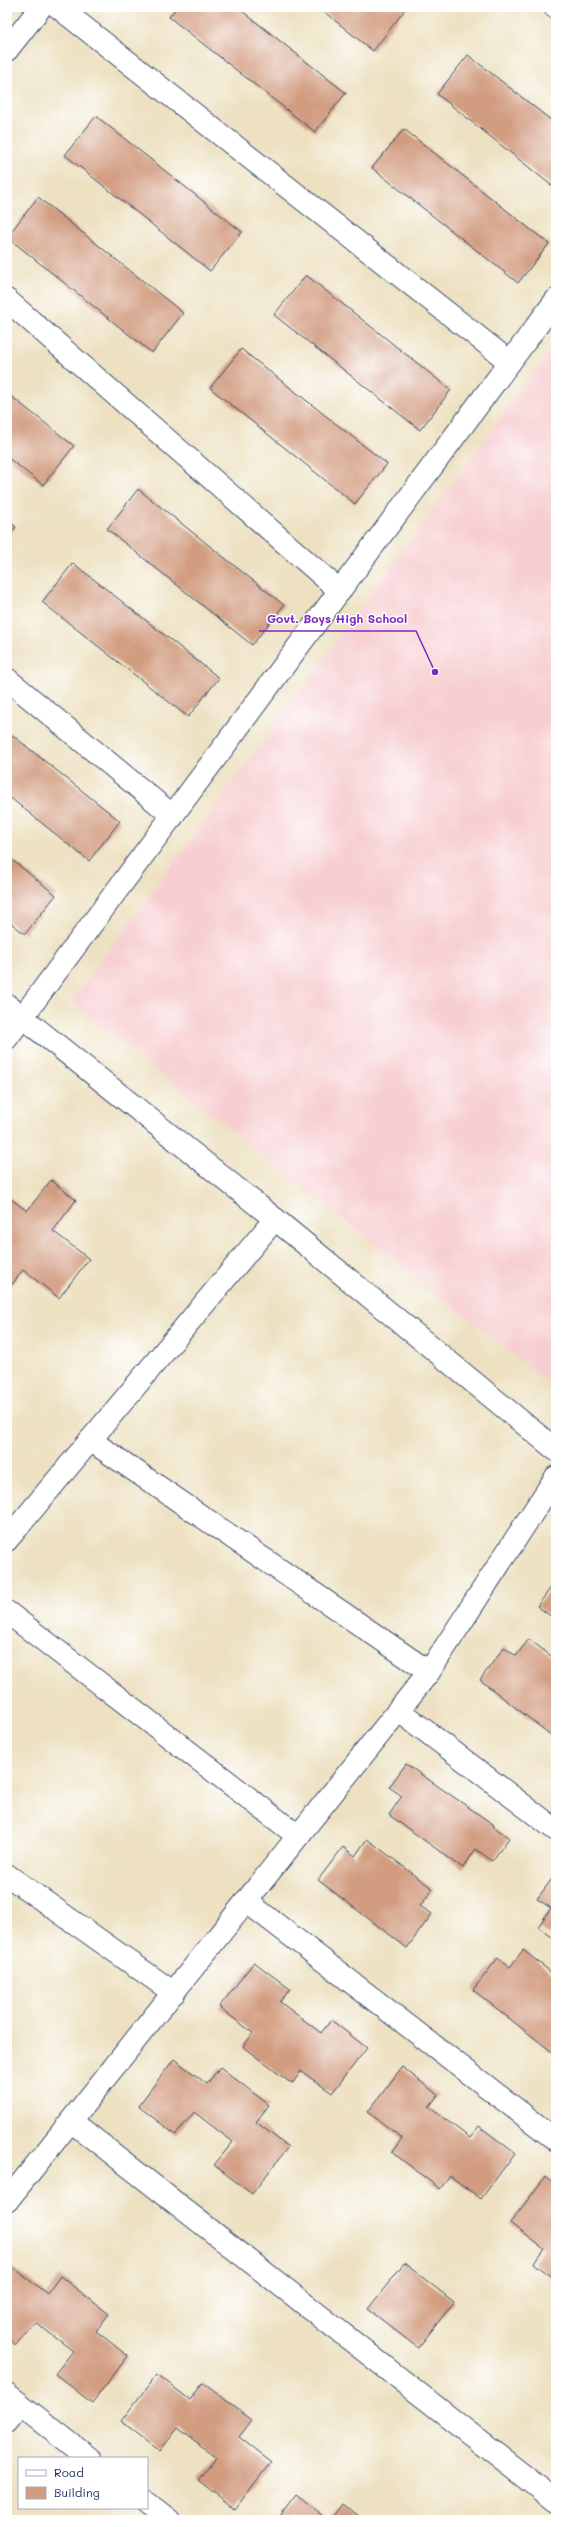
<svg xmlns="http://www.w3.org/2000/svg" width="563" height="2527" viewBox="0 0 563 2527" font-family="Mali,sans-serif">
  <rect width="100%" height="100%" fill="#fff"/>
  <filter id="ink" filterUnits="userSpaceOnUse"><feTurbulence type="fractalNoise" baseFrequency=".025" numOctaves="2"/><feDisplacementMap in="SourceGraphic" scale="8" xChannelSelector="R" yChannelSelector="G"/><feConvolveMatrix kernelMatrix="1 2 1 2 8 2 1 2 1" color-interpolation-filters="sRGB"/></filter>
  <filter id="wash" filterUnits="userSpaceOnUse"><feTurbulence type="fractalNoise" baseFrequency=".012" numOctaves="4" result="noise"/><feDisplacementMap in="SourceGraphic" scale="16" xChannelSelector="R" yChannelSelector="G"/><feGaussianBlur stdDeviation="0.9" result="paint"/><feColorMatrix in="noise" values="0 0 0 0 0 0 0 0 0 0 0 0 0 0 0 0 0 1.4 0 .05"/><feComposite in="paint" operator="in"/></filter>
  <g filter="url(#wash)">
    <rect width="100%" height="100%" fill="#ede1c1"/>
    <path fill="#f7cfd2" d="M556,342V1389L71,1002Z"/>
    <g id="blocks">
      <g fill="#d29c80">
        <path d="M177,7H237L346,93L315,132L169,17Z"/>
        <path d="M318,7H399L404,11L373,51Z"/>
        <path d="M468,55L556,124V189L437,94Z"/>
        <path d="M96,116L242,232L210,271L65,155Z"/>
        <path d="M404,129L549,244L518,283L372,168Z"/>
        <path d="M38,197L183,313L152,353L7,237Z"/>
        <path d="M306,275L451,390L420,430L274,315Z"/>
        <path d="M241,349L387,464L355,504L210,388Z"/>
        <path d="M7,393L74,446L43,485L7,457Z"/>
        <path d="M138,489L284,605L252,645L107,529Z"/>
        <path d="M7,520L16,527L7,538Z"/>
        <path d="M73,563L219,678L188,717L42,602Z"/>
        <path d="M7,731L120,821L89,861L7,795Z"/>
        <path d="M7,856L56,895L25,934L7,920Z"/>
        <path d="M51,1180L76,1200L53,1231L89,1259L59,1298L23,1270L7,1291V1196L27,1211Z"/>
        <path d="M556,1581V1620L537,1606Z"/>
        <path d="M529,1639L556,1660V1739L480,1680L504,1647L516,1656Z"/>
        <path d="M406,1764L494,1825L493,1826L509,1838L492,1861L476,1849L463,1868L389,1815L402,1796L389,1787Z"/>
        <path d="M367,1839L433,1889L420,1906L432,1914L407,1948L318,1880L343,1847L355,1856Z"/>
        <path d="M554,1876L556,1877V1940L538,1927L551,1908L537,1899Z"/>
        <path d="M523,1950L556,1976V2055L473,1990L498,1958L510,1967Z"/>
        <path d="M254,1962L290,1989L280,2002L321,2033L331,2020L367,2048L332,2093L301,2071L292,2084L243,2047L253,2033L219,2007Z"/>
        <path d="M174,2059L207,2084L220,2067L269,2105L256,2122L288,2147L252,2194L214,2165L233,2142L194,2112L176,2135L138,2106Z"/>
        <path d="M402,2067L438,2095L429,2107L470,2138L479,2126L515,2153L481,2199L450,2176L440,2189L392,2152L402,2138L368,2112Z"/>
        <path d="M545,2177L556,2186V2280L534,2263L544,2249L510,2223Z"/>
        <path d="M404,2263L454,2302L418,2348L368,2309Z"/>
        <path d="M14,2268L47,2294L60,2276L109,2314L96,2331L128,2356L92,2403L55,2374L73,2351L35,2322L16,2345L7,2338V2276Z"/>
        <path d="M157,2374L190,2400L203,2383L252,2420L239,2437L271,2462L235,2509L198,2480L216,2457L178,2428L160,2451L121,2421Z"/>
        <path d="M296,2495L328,2520H277Z"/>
        <path d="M342,2504L363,2520H330Z"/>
      </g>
    </g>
  </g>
  <g filter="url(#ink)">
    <use href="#blocks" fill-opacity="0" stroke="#3a4a6d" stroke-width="1"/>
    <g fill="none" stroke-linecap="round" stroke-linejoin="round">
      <defs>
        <g id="street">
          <path d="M58,7L510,362"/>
          <path d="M7,50L41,7"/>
          <path d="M7,300L340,591"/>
          <path d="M7,679L173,816"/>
          <path d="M7,1005L275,1219L556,1450"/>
          <path d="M7,1038L556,300"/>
          <path d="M90,1440L429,1672"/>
          <path d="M7,1540L275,1219"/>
          <path d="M7,1612L298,1836"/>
          <path d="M398,1710L556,1830"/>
          <path d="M7,1875L174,1993"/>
          <path d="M246,1901L556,2140"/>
          <path d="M71,2121L556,2501"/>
          <path d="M7,2201L429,1672L556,1477"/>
          <path d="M7,2394L89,2458"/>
          <path d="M7,2422L21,2405"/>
          <path d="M147,2503L169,2520"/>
        </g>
        <path id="secondary" d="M555,7H556"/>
      </defs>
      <use href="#street" stroke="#3a4a6d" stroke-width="24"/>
      <use href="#secondary" stroke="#3a4a6d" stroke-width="24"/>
      <use href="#street" stroke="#fff" stroke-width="22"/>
      <use href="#secondary" stroke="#fff" stroke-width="22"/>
    </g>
  </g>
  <path fill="none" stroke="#7b2cbf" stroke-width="1.5" d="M435 672L416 631H259"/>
  <circle fill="#7b2cbf" stroke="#fff" stroke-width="1.5" cx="435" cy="672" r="4"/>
  <g font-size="12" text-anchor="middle" font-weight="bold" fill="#7b2cbf" stroke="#fff" stroke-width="3" stroke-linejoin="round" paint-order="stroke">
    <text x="337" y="623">Govt. Boys High School</text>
  </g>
  <rect width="563" height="2527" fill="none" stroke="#fff" stroke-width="24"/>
  <rect x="18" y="2457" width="130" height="52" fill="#ffffff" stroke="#a4acbf"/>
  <rect x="26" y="2470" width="20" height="6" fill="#ffffff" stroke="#a4acbf"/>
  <text x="54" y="2477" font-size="12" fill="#1b2f5e">Road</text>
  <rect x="26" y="2487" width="20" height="12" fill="#d29c80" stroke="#a4acbf"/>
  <text x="54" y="2497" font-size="12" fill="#1b2f5e">Building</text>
</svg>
